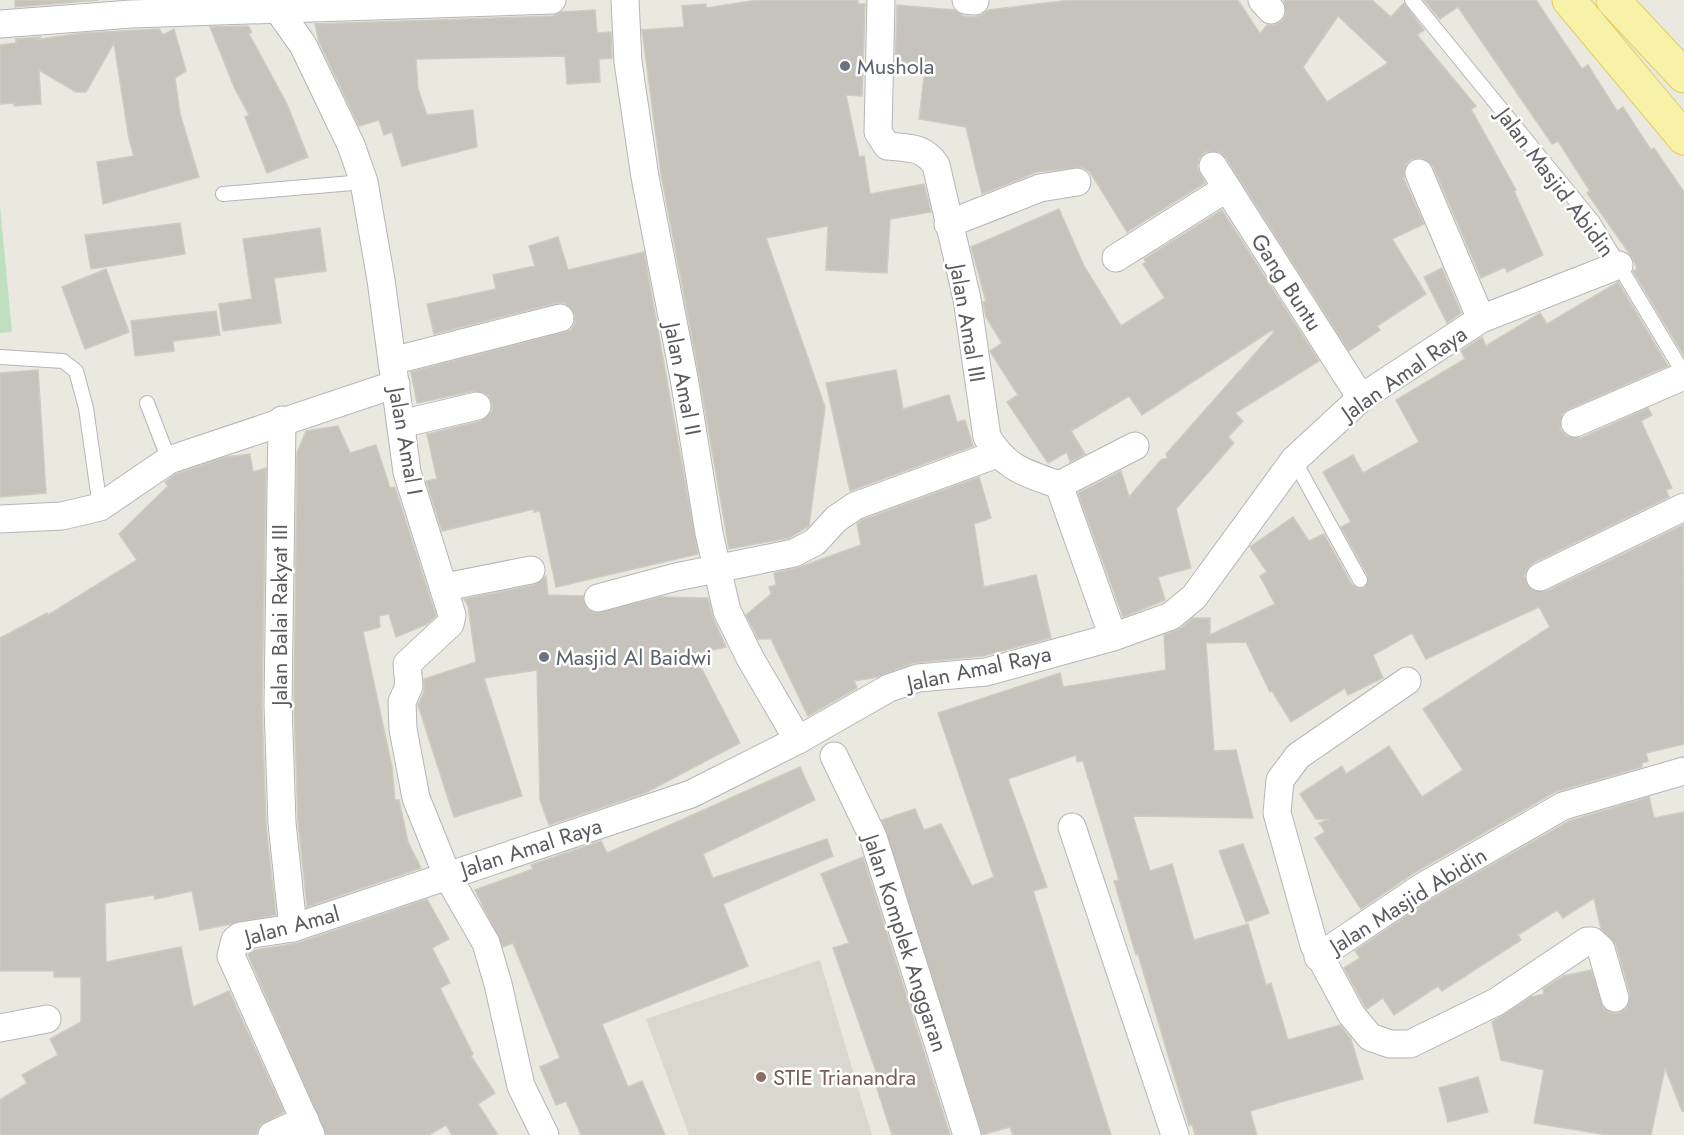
<svg xmlns="http://www.w3.org/2000/svg" width="1684" height="1135" viewBox="0 0 1684 1135" font-family="Jost,sans-serif">
  <rect width="100%" height="100%" fill="#eae9e0"/>
  <path fill="#dad8ce" d="M820,960L872,1135H689L646,1019Z"/>
  <path fill="#bee0c1" d="M0,206L12,332L0,333Z"/>
  <g fill="#c6c3bc" stroke="#cecbbf" stroke-width="1.5" fill-rule="evenodd">
    <path d="M15,0H99L15,7Z"/>
    <path d="M758,0H858V4H865L862,96L846,95L859,157L864,156L870,194L924,184L931,212L890,219L887,273L826,270L828,226L766,238L825,407L809,526L789,538L729,549L699,375L661,174L642,30L684,27L682,6L706,4V8Z"/>
    <path d="M1071,0H1238L1260,34L1267,25H1275L1282,21L1286,14L1284,0H1372L1391,17L1404,3L1424,30L1417,35L1476,106L1471,109L1516,190L1514,191L1543,255L1507,272L1505,267L1481,278L1433,166L1421,158L1412,159L1406,164L1404,179L1424,224L1392,239L1426,294L1377,326L1380,330L1349,351L1226,158L1220,152H1205L1199,159L1197,167L1205,183L1127,232L1090,172L1082,167L1037,172L982,194L966,127L919,119L925,70L895,67L897,5L954,10L964,16L974,17L982,15L988,10ZM1338,16L1388,63L1327,102L1303,67Z"/>
    <path d="M1424,0H1536L1582,69L1588,65L1617,111L1623,107L1651,150L1654,148L1684,192V356L1633,271L1637,269L1633,259L1587,193L1590,191L1558,141L1552,144L1458,7L1440,19Z"/>
    <path d="M595,10L597,33L611,32L612,58L599,59L600,82L567,84L565,56L416,59L418,89L427,115L473,110L477,147L402,166L392,132L384,135L379,120L359,126L319,42L315,24L553,16L561,12Z"/>
    <path d="M248,26L252,32L249,34L287,104L308,157L267,173L245,117L249,115L235,89L210,27Z"/>
    <path d="M159,29L163,35L174,29L186,71L175,78L180,114L199,177L103,204L97,162L134,156L129,139L114,43L86,92H76L39,70L41,104L14,106V103L0,104V45L16,43V39L41,37L35,40L82,33Z"/>
    <path d="M1059,209L1084,266L1121,326L1165,298L1143,264L1146,262L1144,259L1222,210L1319,361L1235,413L1243,421L1228,437L1234,443L1176,509L1191,568L1158,577L1165,600L1123,617L1078,493L1121,471L1129,497L1161,460L1168,458L1166,454L1274,332L1272,330L1142,415L1129,396L1071,431L1085,454L1070,462L1067,452L1048,463L1007,402L1018,395L991,353L990,351L1002,343L986,317L983,302L986,301L971,247Z"/>
    <path d="M180,223L185,254L91,269L85,235Z"/>
    <path d="M320,228L326,271L274,278L281,323L223,331L219,304L252,299L243,239Z"/>
    <path d="M558,237L568,270L644,252L698,554L556,587L540,511L534,512V509L442,531L426,481L437,479L427,434L481,421L492,411V403L488,395L474,391L417,403L411,372L571,330L575,323V314L565,303H557L434,334L427,304L496,289L493,275L535,266L529,246Z"/>
    <path d="M1442,268L1461,313L1447,323L1424,277Z"/>
    <path d="M106,269L129,332L85,349L62,287Z"/>
    <path d="M1618,282L1668,366L1569,409L1562,414L1560,429L1566,436L1581,438L1648,408L1652,415L1641,421L1672,488L1666,490L1669,497L1533,563L1527,569L1524,576L1532,590L1547,591L1683,525L1684,744L1646,753L1648,761L1642,763V767L1555,792L1414,873L1361,909L1315,838L1325,832L1319,823L1330,819H1316L1300,794L1342,766L1346,774L1389,746L1422,797L1463,770L1423,709L1550,627L1539,607L1426,659L1412,633L1373,655L1383,678L1348,695L1345,688L1291,722L1272,691L1270,692L1246,642L1206,643L1214,751L1236,750L1253,818L1133,816L1150,871L1172,864L1194,940L1248,924L1266,985L1271,983L1288,1040L1340,1025L1351,1039L1363,1079L1250,1111L1257,1135H1195L1192,1124L1189,1125L1138,954L1136,955L1114,881L1119,880L1083,761L1077,762L1076,755L1008,779L1047,887L1033,891L1111,1135H1013L1010,1127L982,1135L882,820L915,809L924,830L941,824L972,886L994,877L938,713L1060,673L1063,687L1166,670L1164,635L1181,628L1193,618H1210V635L1275,604L1260,576L1267,572L1250,547L1293,517L1309,541L1324,534L1352,585L1359,589L1365,588L1368,576L1341,527L1351,522L1323,472L1353,455L1363,473L1419,442L1396,400L1465,359L1461,351L1482,337L1486,346L1540,313L1547,324Z"/>
    <path d="M216,311L220,335L173,341L174,351L135,356L131,321Z"/>
    <path d="M38,370L46,493L0,497V373Z"/>
    <path d="M896,370L903,409L949,395L957,422L965,420L973,446L850,491L826,383Z"/>
    <path d="M338,426L350,453L376,445L390,488L395,487L436,616L427,624L396,637L389,614L379,616L380,627L363,632L392,767L395,800H399L408,842L421,868L307,907L298,822L294,705L297,453L306,431Z"/>
    <path d="M250,454L253,472L266,468L262,706L266,825L276,915L200,930L192,891L155,899L154,895L105,903L106,962L181,947L193,1007L229,991L284,1112L260,1125L256,1135H0V1100L27,1083L22,1075L58,1055L50,1039L81,1022V977H54V971H0V638L47,613L48,615L137,560L119,534L168,486L165,482L176,474L226,457Z"/>
    <path d="M979,477L991,518L974,524L984,587L1036,575L1051,638L983,656L913,663L877,677L854,681L857,688L808,716L771,639H758L746,615L771,594L769,587L776,585L774,573L797,568L861,545L857,524L862,520Z"/>
    <path d="M546,576L548,595L583,596L587,609L595,613L661,597L708,598L713,618L726,647L694,654L740,743L645,793L549,825L540,800L537,670L484,678L522,796L454,817L418,705L424,692V679L476,662L468,606L464,599L534,585Z"/>
    <path d="M800,767L815,800L703,854L713,878L827,839L833,856L723,904L748,966L602,1024L628,1087L642,1081L665,1135H581L566,1101L556,1105L540,1067L560,1058L513,943L503,947L475,890L533,869L531,865L601,841L607,853Z"/>
    <path d="M1649,797L1654,818L1684,812V1111H1682L1665,1068L1651,1135H1607L1534,1123L1544,1070L1501,1060L1492,1022L1531,997L1544,994L1543,989L1563,976L1591,970L1604,1009L1611,1013H1619L1627,1008L1630,994L1616,945L1601,929L1594,898L1563,918L1557,910L1518,935L1521,940L1442,991L1438,986L1394,1015L1383,998L1367,1009L1364,1005L1344,968L1360,958L1355,951L1430,900L1569,821Z"/>
    <path d="M1243,844L1269,913L1246,922L1219,851Z"/>
    <path d="M863,857L950,1135H892L875,1082L879,1080L833,948L849,943L821,874Z"/>
    <path d="M427,899L449,939L432,948L450,983L440,988L473,1054L471,1056L495,1093L478,1104L498,1135H452L446,1125L429,1135H326L248,955L249,951L298,943Z"/>
    <path d="M1478,1077L1488,1112L1448,1122L1439,1088Z"/>
  </g>
  <g fill="none" stroke-linecap="round" stroke-linejoin="round">
    <defs>
      <g id="service">
        <path d="M1412,0L1593,222L1684,374"/>
        <path d="M223,194L364,182"/>
        <path d="M0,357L63,361L76,371L86,408L100,507"/>
        <path d="M147,403L169,460"/>
        <path d="M1294,460L1360,580"/>
      </g>
      <g id="minor">
        <path d="M271,0L303,45L351,145L364,182L381,280L407,472L452,615L450,624L407,664L409,686L402,702L403,729L416,798L447,875L486,943L498,984L521,1086L545,1135"/>
        <path d="M625,0L628,62L645,177L684,378L709,533L727,611L750,658L798,740"/>
        <path d="M881,0L878,132L887,146C908,148 923,146 936,165L967,299L987,437C1006,469 1026,473 1059,485L1113,637"/>
        <path d="M966,0L975,1"/>
        <path d="M1262,0L1271,10"/>
        <path d="M0,24L131,14L552,0"/>
        <path d="M1213,166L1361,398"/>
        <path d="M1419,173L1481,319"/>
        <path d="M948,224L1040,188L1077,182"/>
        <path d="M1116,258L1227,188"/>
        <path d="M392,361L560,318"/>
        <path d="M282,420L278,705L282,823L293,928"/>
        <path d="M1575,423L1684,376"/>
        <path d="M401,424L477,406"/>
        <path d="M1059,485L1135,446"/>
        <path d="M0,519L62,516L100,507L169,460L396,384"/>
        <path d="M1540,577L1684,507"/>
        <path d="M445,587L531,570"/>
        <path d="M598,598L676,577L794,553L815,542L836,519L855,506L997,454"/>
        <path d="M1407,681L1298,756L1280,780L1277,813L1314,945L1351,1014L1370,1037L1390,1044H1410L1496,1002L1587,941H1592L1601,949L1615,998"/>
        <path d="M834,756L873,837L967,1135"/>
        <path d="M1072,827L1175,1135"/>
        <path d="M1318,957L1422,887L1563,806L1684,771"/>
        <path d="M0,1028L47,1019"/>
        <path d="M272,1135L305,1120"/>
        <path d="M311,1135L231,956L235,940L240,936L293,928L691,794L798,740L889,688L918,678L986,672L1113,637L1171,616L1194,597L1294,460L1361,398L1481,319L1619,265"/>
      </g>
      <g id="primary">
        <path d="M1569,0L1684,138"/>
        <path d="M1613,0L1684,76"/>
      </g>
    </defs>
    <use href="#service" stroke="#b3b5b9" stroke-width="16"/>
    <use href="#minor" stroke="#b3b5b9" stroke-width="29"/>
    <use href="#primary" stroke="#e3cc60" stroke-width="35"/>
    <use href="#service" stroke="#fff" stroke-width="14"/>
    <use href="#minor" stroke="#fff" stroke-width="27"/>
    <use href="#primary" stroke="#f7f2a8" stroke-width="33"/>
  </g>
  <g fill="#6b7280" stroke="#fff" stroke-width="2">
    <circle cx="845" cy="66" r="6"/>
    <circle cx="544" cy="657" r="6"/>
  </g>
  <circle fill="#8d6e63" stroke="#fff" stroke-width="2" cx="761" cy="1077" r="6"/>
  <g text-anchor="middle" stroke-width="5" stroke-linejoin="round" paint-order="stroke">
    <g font-size="22" fill="#5b616d" stroke="#fff" text-anchor="start">
      <text x="857" y="74">Mushola</text>
      <text x="556" y="665">Masjid Al Baidwi</text>
    </g>
    <g font-size="22" fill="#595b5f" stroke="#fff">
      <text transform="translate(1556 182) rotate(53)" y="8">Jalan Masjid Abidin</text>
      <text transform="translate(1287 282) rotate(57)" y="8">Gang Buntu</text>
      <text transform="translate(968 323) rotate(80)" y="8">Jalan Amal III</text>
      <text transform="translate(1404 373) rotate(-35)" y="8">Jalan Amal Raya</text>
      <text transform="translate(683 379) rotate(79)" y="8">Jalan Amal II</text>
      <text transform="translate(406 441) rotate(80)" y="8">Jalan Amal I</text>
      <text transform="translate(279 615) rotate(-90)" y="8">Jalan Balai Rakyat III</text>
      <text transform="translate(979 668) rotate(-12)" y="8">Jalan Amal Raya</text>
      <text transform="translate(531 847) rotate(-18)" y="8">Jalan Amal Raya</text>
      <text transform="translate(1408 900) rotate(-32)" y="8">Jalan Masjid Abidin</text>
      <text transform="translate(292 925) rotate(-15)" y="8">Jalan Amal</text>
      <text transform="translate(906 943) rotate(72)" y="8">Jalan Komplek Anggaran</text>
    </g>
    <g font-size="22" fill="#785e54" stroke="#fff" text-anchor="start">
      <text x="773" y="1085">STIE Trianandra</text>
    </g>
  </g>
</svg>
